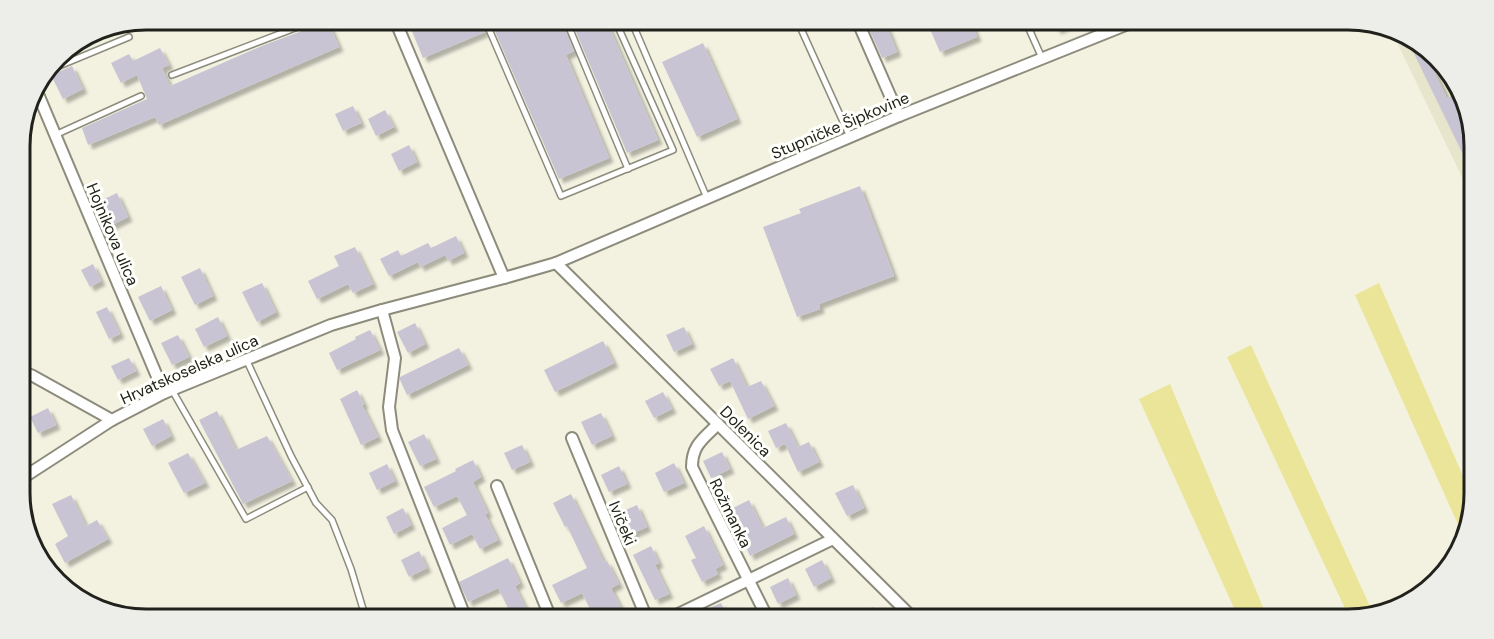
<svg xmlns="http://www.w3.org/2000/svg" width="1494" height="639" viewBox="0 0 1494 639" font-family="'DM Sans',sans-serif">
  <defs>
    <filter id="shadow"><feDropShadow dx="4.5" dy="4.5" stdDeviation="1.5" flood-color="#0004"/></filter>
  </defs>
  <rect width="100%" height="100%" fill="#f3f2e1"/>
  <path fill="#e7e6cd" d="M1390,28L1396,29L1448,69L1473,129L1474,202Z"/>
  <g fill="#ebe599">
    <path d="M1379,283L1473,499L1465,540L1355,295Z"/>
    <path d="M1251,345L1373,613L1356,619H1350L1227,357Z"/>
    <path d="M1170,384L1268,619H1239L1139,399Z"/>
  </g>
  <g fill="#c9c4d4" filter="url(#shadow)">
    <path d="M323,20H327L339,47L159,125L155,117L88,145L82,128L147,99L137,75L121,83L111,63L129,54L133,61L160,48L169,65L162,68L170,86L264,45L318,25Z"/>
    <path d="M420,20H480L485,32L423,58L409,24Z"/>
    <path d="M490,20H561L574,51L566,55L609,158L559,179Z"/>
    <path d="M571,20H606L658,140L627,153Z"/>
    <path d="M865,20H884L897,52L882,58Z"/>
    <path d="M926,20H970L977,37L940,52Z"/>
    <path d="M1051,20H1079L1057,30Z"/>
    <path d="M1406,37L1432,56L1428,59L1447,98L1458,93L1473,129L1474,177Z"/>
    <path d="M703,43L737,119L697,137L662,62Z"/>
    <path d="M72,66L83,89L63,99L51,75Z"/>
    <path d="M353,106L361,123L343,131L335,114Z"/>
    <path d="M385,110L394,127L376,136L368,119Z"/>
    <path d="M409,145L417,162L399,171L391,154Z"/>
    <path d="M860,186L894,276L819,304L820,309L797,317L763,227L801,213L799,209Z"/>
    <path d="M117,193L128,217L110,226L98,202Z"/>
    <path d="M456,236L464,253L448,261L445,255L420,267L418,262L389,276L380,259L398,250L401,256L428,243L431,248Z"/>
    <path d="M355,247L373,284L353,293L348,284L317,299L308,281L339,266L334,256Z"/>
    <path d="M93,264L101,281L90,287L81,270Z"/>
    <path d="M200,268L213,296L195,305L181,277Z"/>
    <path d="M262,283L276,312L257,322L242,292Z"/>
    <path d="M161,286L172,310L150,321L138,297Z"/>
    <path d="M107,307L120,334L109,339L96,312Z"/>
    <path d="M218,317L227,336L204,347L195,329Z"/>
    <path d="M415,323L425,344L408,353L397,332Z"/>
    <path d="M684,327L692,344L674,352L666,335Z"/>
    <path d="M370,330L380,350L337,370L329,353L356,339L355,337Z"/>
    <path d="M178,335L189,357L172,365L161,343Z"/>
    <path d="M603,341L614,363L555,392L544,370Z"/>
    <path d="M459,348L468,365L407,395L400,380V377Z"/>
    <path d="M129,358L136,371L118,380L111,366Z"/>
    <path d="M733,358L747,387L761,381L774,406L748,419L730,381L719,386L710,369Z"/>
    <path d="M357,390L364,404L362,405L378,437L361,445L340,399Z"/>
    <path d="M663,392L672,409L654,418L645,401Z"/>
    <path d="M48,408L56,425L38,433L30,417Z"/>
    <path d="M217,411L236,450L267,436L292,481L243,504L199,420Z"/>
    <path d="M601,413L612,436L592,445L581,422Z"/>
    <path d="M163,419L171,436L152,446L143,429Z"/>
    <path d="M786,423L798,447L809,442L819,462L798,472L785,444L776,448L768,431Z"/>
    <path d="M424,434L436,459L420,466L408,442Z"/>
    <path d="M522,445L530,462L512,470L504,453Z"/>
    <path d="M722,452L730,469L711,478L703,461Z"/>
    <path d="M188,453L205,483L184,493L168,463Z"/>
    <path d="M473,460L481,477L473,482L488,513L485,514L498,540L480,549L472,534L450,545L442,528L467,515L457,496L434,507L424,487L456,471L455,469Z"/>
    <path d="M674,463L684,483L664,492L655,473Z"/>
    <path d="M387,464L395,481L377,490L369,473Z"/>
    <path d="M619,466L627,484L609,492L601,475Z"/>
    <path d="M853,485L864,508L847,516L835,493Z"/>
    <path d="M571,494L604,562L607,561L619,584L611,588L624,614L612,619H595L582,593L561,603L552,585L587,568L567,526L565,527L553,503Z"/>
    <path d="M71,495L86,526L97,520L108,539L65,563L55,544L68,536L52,504Z"/>
    <path d="M749,500L763,528L786,517L794,534L750,556L729,510Z"/>
    <path d="M637,505L647,527L627,536L616,514Z"/>
    <path d="M403,508L411,525L394,534L386,517Z"/>
    <path d="M704,526L723,565L715,569L718,574L702,582L691,560L696,558L685,536Z"/>
    <path d="M651,546L659,563L655,565L669,594L655,600L633,555Z"/>
    <path d="M419,551L427,568L409,577L401,560Z"/>
    <path d="M508,558L520,583L515,586L531,619H509L504,610L508,608L498,588L468,602L459,582Z"/>
    <path d="M822,560L831,578L814,587L805,569Z"/>
    <path d="M788,578L796,595L778,604L770,587Z"/>
    <path d="M721,603L729,619H710L705,610Z"/>
    <path d="M873,607L879,619H849Z"/>
  </g>
  <g fill="none" stroke-linecap="round" stroke-linejoin="round">
    <defs>
      <g id="service">
        <path d="M485,20L561,196L673,150L615,20"/>
        <path d="M566,20L628,169"/>
        <path d="M631,20L707,198"/>
        <path d="M797,20L850,137"/>
        <path d="M1025,20L1042,58"/>
        <path d="M47,71L129,37"/>
        <path d="M172,75L316,20"/>
        <path d="M55,135L141,96"/>
        <path d="M246,359L291,456L316,503L332,520L351,569L366,619"/>
        <path d="M172,390L246,519L308,487"/>
      </g>
      <g id="minor">
        <path d="M395,20L504,278"/>
        <path d="M857,20L899,116"/>
        <path d="M35,87L164,393"/>
        <path d="M556,263L914,619"/>
        <path d="M382,310L395,358L389,407L392,430L466,619"/>
        <path d="M20,371L33,376L112,420"/>
        <path d="M718,424C703,439 692,445 692,467L768,619"/>
        <path d="M572,438L647,619"/>
        <path d="M21,479L112,420L164,393L331,325L382,310L504,278L556,263L899,116L1138,20"/>
        <path d="M497,486L551,619"/>
        <path d="M668,619L833,539"/>
      </g>
    </defs>
    <use href="#service" stroke="#8d8c7c" stroke-width="8"/>
    <use href="#minor" stroke="#8d8c7c" stroke-width="14"/>
    <use href="#service" stroke="#fff" stroke-width="5"/>
    <use href="#minor" stroke="#fff" stroke-width="10"/>
  </g>
  <g text-anchor="middle" stroke-width="6" stroke-linejoin="round" paint-order="stroke">
    <g font-size="16" fill="#22221c" stroke="#fffffb">
      <text transform="translate(840 125) rotate(-23)" y="6">Stupničke Šipkovine</text>
      <text transform="translate(113 234) rotate(67)" y="6">Hojnikova ulica</text>
      <text transform="translate(189 369) rotate(-24)" y="6">Hrvatskoselska ulica</text>
      <text transform="translate(746 431) rotate(45)" y="6">Dolenica</text>
      <text transform="translate(731 513) rotate(64)" y="6">Rožmanka</text>
      <text transform="translate(623 523) rotate(67)" y="6">Ivičeki</text>
    </g>
  </g>
  <path d="M0 0H1494V639H0ZM146 30H1348A116 116 0 0 1 1464 146V493A116 116 0 0 1 1348 609H146A116 116 0 0 1 30 493V146A116 116 0 0 1 146 30Z" fill="#edede9" fill-rule="evenodd"/>
  <path fill="none" stroke="#22221c" stroke-width="3" d="M146 30H1348A116 116 0 0 1 1464 146V493A116 116 0 0 1 1348 609H146A116 116 0 0 1 30 493V146A116 116 0 0 1 146 30Z"/>
</svg>
